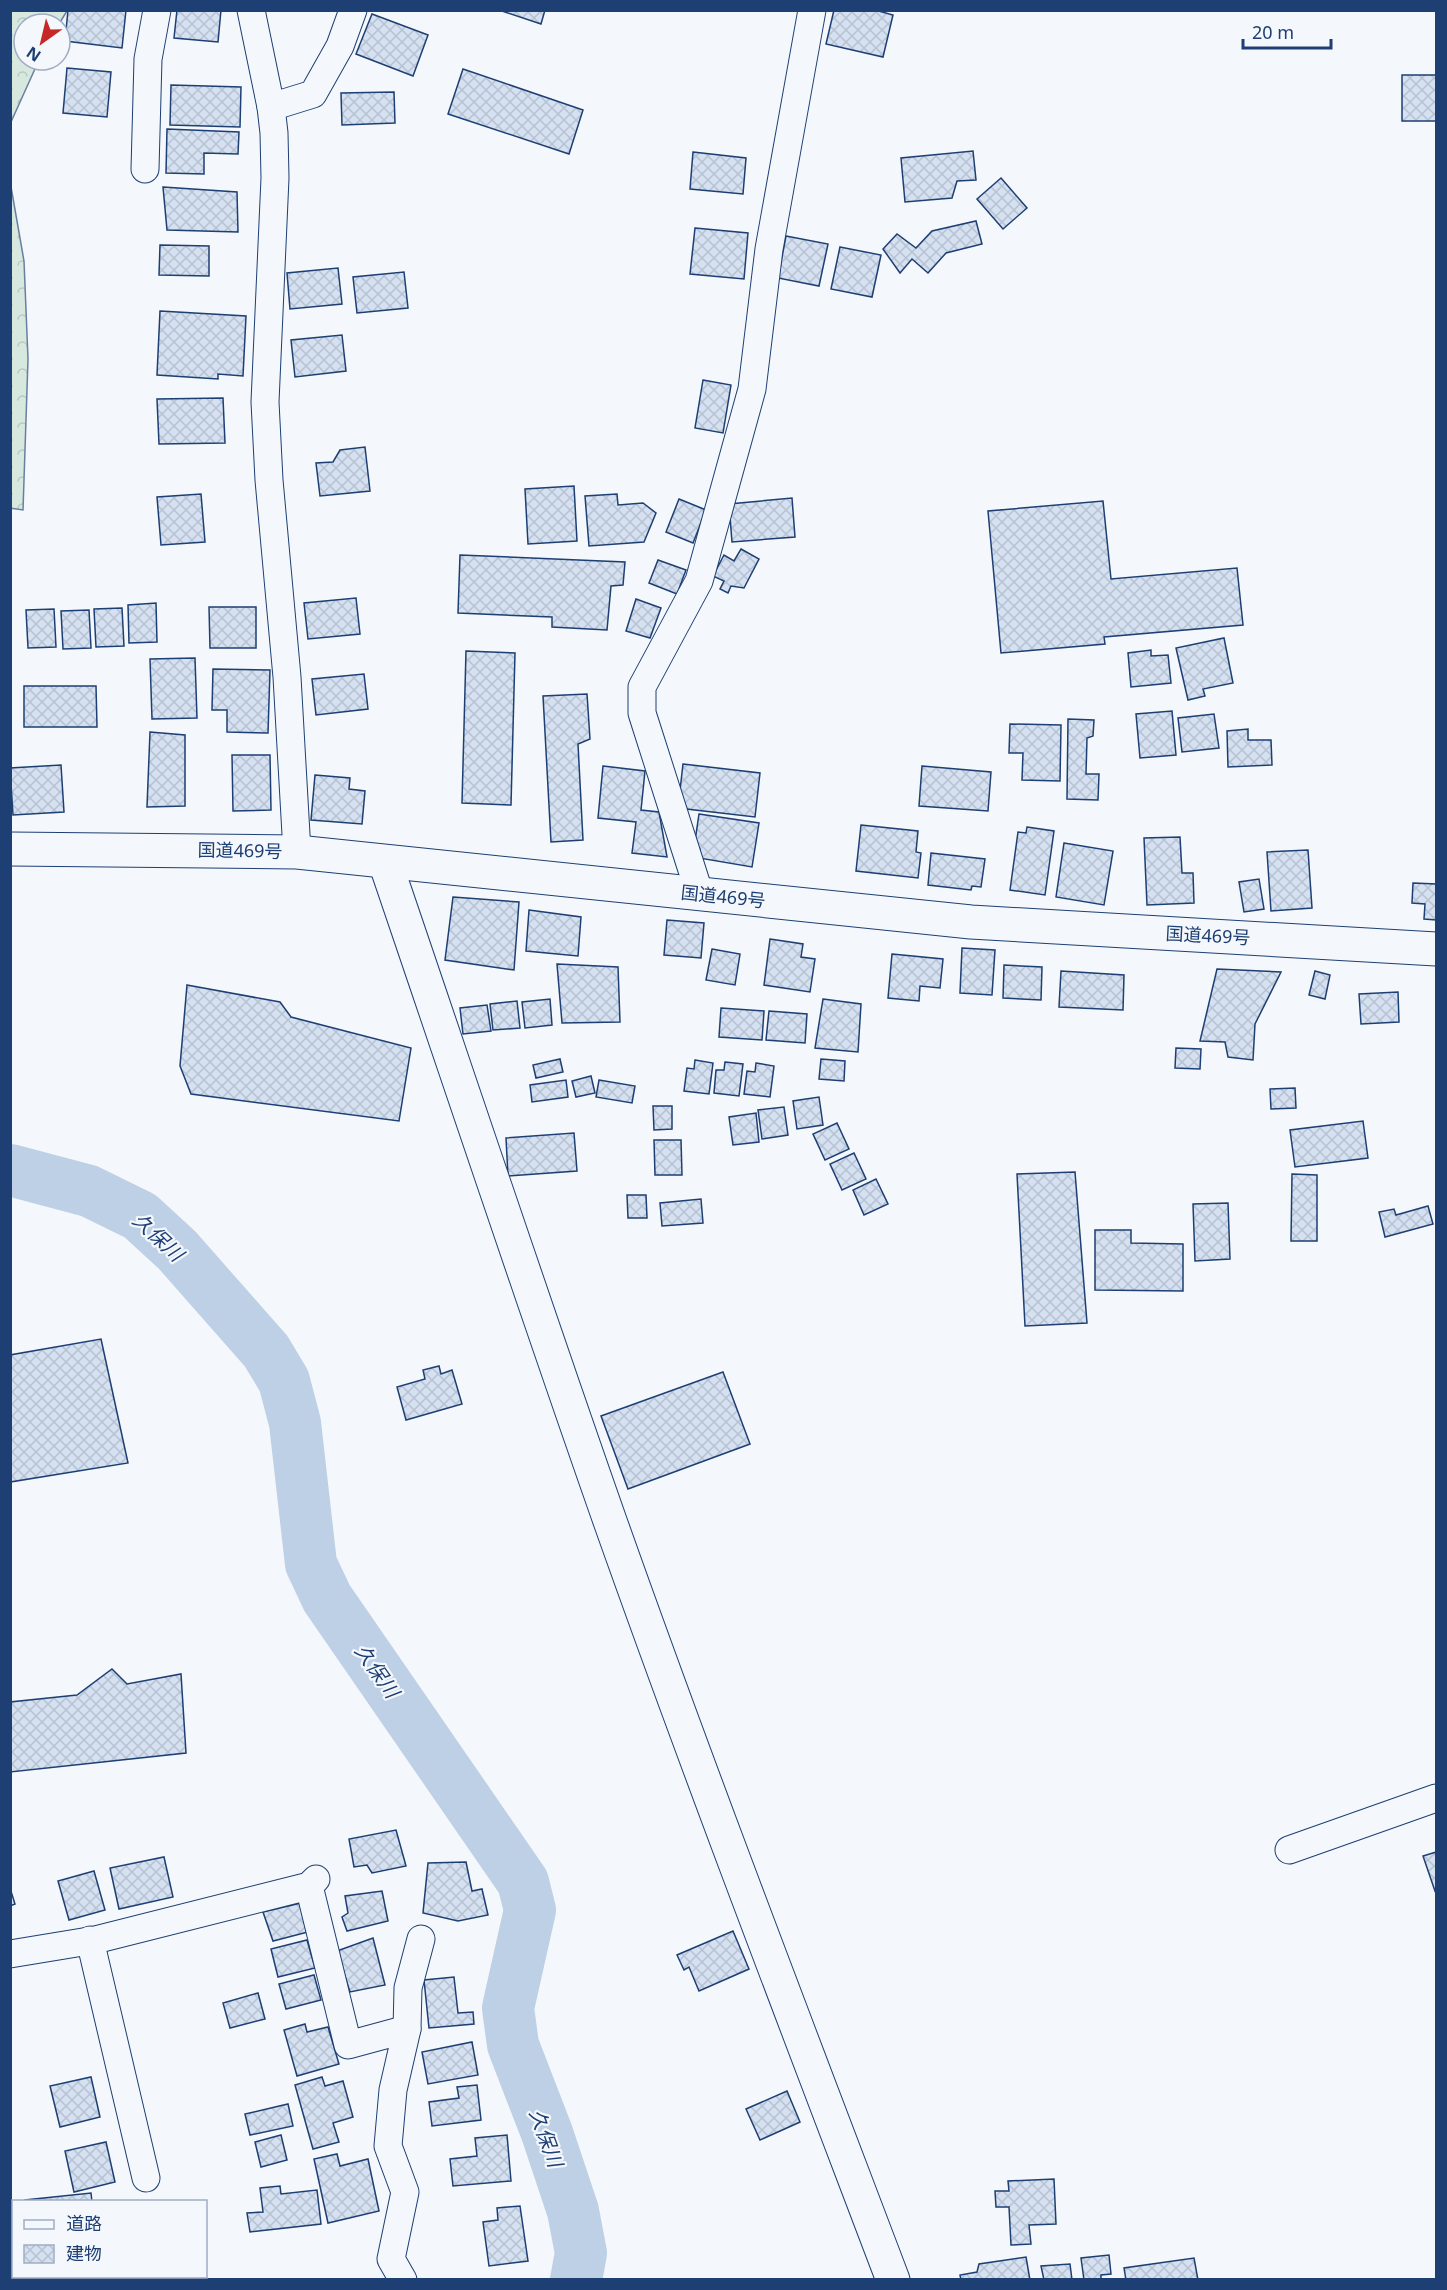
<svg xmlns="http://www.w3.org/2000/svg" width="1447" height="2290" viewBox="0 0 1447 2290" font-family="'Noto Sans','Noto Sans JP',sans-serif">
  <defs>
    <pattern id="forest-crowns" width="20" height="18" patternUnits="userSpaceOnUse" patternTransform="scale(1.5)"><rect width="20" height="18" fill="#d7e8df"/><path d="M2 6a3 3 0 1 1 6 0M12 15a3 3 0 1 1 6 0" fill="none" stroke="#b8c8c3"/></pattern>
    <pattern id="building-cross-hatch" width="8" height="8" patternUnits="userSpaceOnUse" patternTransform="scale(1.5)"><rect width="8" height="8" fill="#d5e0f0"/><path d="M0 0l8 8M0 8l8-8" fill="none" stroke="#b6c1d1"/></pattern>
  </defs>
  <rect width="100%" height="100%" fill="#f4f7fb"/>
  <g fill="url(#forest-crowns)" stroke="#687fa3" stroke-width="1.5">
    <path d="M11,10L67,11L59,24H24V60H39L11,122Z"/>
    <path d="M10,181L24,261L28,359L23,510L10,508Z"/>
  </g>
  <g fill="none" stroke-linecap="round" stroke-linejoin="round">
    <path stroke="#bed0e5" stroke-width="52" d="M10,1170L89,1191L140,1216L177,1250L266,1351L284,1381L295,1423L311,1564L327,1598L523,1882L530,1910L508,2008L513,2045L547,2133L573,2211L581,2253L576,2280"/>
  </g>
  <g fill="url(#building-cross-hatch)" stroke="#1d3f73" stroke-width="1.5">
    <path d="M68,10H126L122,48L65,41Z"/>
    <path d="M177,10H221L218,42L174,38Z"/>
    <path d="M499,10H545L541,24Z"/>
    <path d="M834,10H875L893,15L883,57L826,44Z"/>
    <path d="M372,14L428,35L413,76L356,54Z"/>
    <path d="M67,68L111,72L107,117L63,113Z"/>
    <path d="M463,69L583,110L569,154L448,114Z"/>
    <rect x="1402" y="75" width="34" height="46"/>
    <path d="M171,85L241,87L240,127L170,125Z"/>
    <path d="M394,92L395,123L342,125L341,93Z"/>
    <path d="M167,129L239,132L238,154L204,153V174L166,173Z"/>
    <path d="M973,151L976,180L957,181L952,198L905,202L901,158Z"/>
    <path d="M693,152L746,158L743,194L690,189Z"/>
    <path d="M1001,178L1027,208L1003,229L977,199Z"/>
    <path d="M163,187L237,192L238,232L167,230Z"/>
    <path d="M976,221L982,244L946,253L928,273L912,259L900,273L883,249L897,234L916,248L932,231Z"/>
    <path d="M695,228L748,233L744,279L690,274Z"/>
    <path d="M786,236L828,244L819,286L778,278Z"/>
    <path d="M160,245L209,246V276L159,275Z"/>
    <path d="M840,247L881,255L872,297L831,289Z"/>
    <path d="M338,268L342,304L290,309L287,273Z"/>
    <path d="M404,272L408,308L357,313L353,277Z"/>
    <path d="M160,311L246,316L243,376L218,374V379L157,375Z"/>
    <path d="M342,335L346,371L295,377L291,340Z"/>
    <path d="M703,380L731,385L723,433L695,428Z"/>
    <path d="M223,398L225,443L159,444L157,399Z"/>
    <path d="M365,447L370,491L320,496L316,463L333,462L340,450Z"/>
    <path d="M574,486L577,541L528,544L525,489Z"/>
    <path d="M201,494L205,542L161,545L157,497Z"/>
    <path d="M617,494L618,505L643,503L656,513L644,542L589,546L585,496Z"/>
    <path d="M792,498L795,537L732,542L729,504Z"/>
    <path d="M679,499L706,510L693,543L666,532Z"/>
    <path d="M1103,501L1111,579L1237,568L1243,625L1104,637L1105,644L1001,653L988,511Z"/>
    <path d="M741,549L759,559L744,588L731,586L728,593L720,589L724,581L713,576L724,555L734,561Z"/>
    <path d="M460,555L625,562L623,585L611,586L607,630L552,627V617L458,613Z"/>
    <path d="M658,560L686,570L677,594L649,583Z"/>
    <path d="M356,598L360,634L308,639L304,603Z"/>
    <path d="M636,599L661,608L650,638L626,631Z"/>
    <path d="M156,603L157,642L129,643L128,605Z"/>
    <path d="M209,607H256V648H210Z"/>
    <path d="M122,608L124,646L96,647L94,609Z"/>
    <path d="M54,609L56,647L28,648L26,610Z"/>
    <path d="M89,610L91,648L63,649L61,611Z"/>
    <path d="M1224,638L1233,683L1203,689L1205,696L1188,700L1176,648Z"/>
    <path d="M1151,650V656L1168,655L1171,683L1131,687L1128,653Z"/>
    <path d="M466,651L515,653L511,805L462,803Z"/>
    <path d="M195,658L197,718L152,719L150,659Z"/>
    <path d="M213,669L270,670L268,733L227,732V710H212Z"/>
    <path d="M364,674L368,709L316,715L312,679Z"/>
    <path d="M24,686H96L97,727H24Z"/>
    <path d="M587,694L590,739L578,744L583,840L551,842L543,696Z"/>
    <path d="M1172,711L1176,755L1140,758L1136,714Z"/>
    <path d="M1214,714L1219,748L1182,752L1178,718Z"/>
    <path d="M1068,719L1094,720L1093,736L1087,738L1086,774H1099L1098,800L1067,799Z"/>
    <path d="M1010,724L1061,725L1060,781L1022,780L1023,753H1009Z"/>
    <path d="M1248,729V740H1271L1272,765L1228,767L1227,731Z"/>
    <path d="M150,732L185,735V806L147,807Z"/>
    <path d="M232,755H270L271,810L233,811Z"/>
    <path d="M683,764L760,773L755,817L678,808Z"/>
    <path d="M61,765L64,812L13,815L10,768Z"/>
    <path d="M603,766L645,771L641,810L659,812L667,857L632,853L636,822L598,818Z"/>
    <path d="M922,766L991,772L988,811L919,806Z"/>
    <path d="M315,775L350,778L349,789L365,791L362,824L311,820Z"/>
    <path d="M699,814L759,823L752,867L699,858L700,849L694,848Z"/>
    <path d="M861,825L918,831L916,852L921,853L918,878L856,871Z"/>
    <path d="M1027,827L1054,831L1045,895L1010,890L1018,832L1026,833Z"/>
    <path d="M1180,837L1182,873H1193L1194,903L1147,905L1144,838Z"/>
    <path d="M1064,843L1113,851L1104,905L1056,897Z"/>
    <path d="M1308,850L1312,908L1271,911L1267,852Z"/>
    <path d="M931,853L985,859L981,887L972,886L971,890L928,885Z"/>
    <path d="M1259,879L1264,909L1244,912L1239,882Z"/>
    <path d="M1413,883L1436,884V920L1424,919L1425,904L1412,903Z"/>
    <path d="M453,897L519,902L514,970L445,960Z"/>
    <path d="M529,910L581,917L578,956L526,951Z"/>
    <path d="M667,920L704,923L701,958L664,955Z"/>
    <path d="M770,939L803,944L801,957L815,959L810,992L764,985Z"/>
    <path d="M962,948L995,950L992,995L960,993Z"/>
    <path d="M712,949L740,954L735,985L706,980Z"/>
    <path d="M892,954L943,959L940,988L920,986L919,1001L888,998Z"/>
    <path d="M557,964L618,967L620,1022L562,1023Z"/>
    <path d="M1004,965L1042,967L1041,1000L1003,998Z"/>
    <path d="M1217,969L1281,972L1255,1024L1253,1060L1228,1057L1225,1042L1200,1041Z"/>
    <path d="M1061,971L1124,975L1123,1010L1059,1007Z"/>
    <path d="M1315,971L1330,975L1325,999L1309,995Z"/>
    <path d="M187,985L280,1002L291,1017L411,1048L399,1121L191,1094L180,1066Z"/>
    <path d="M1398,992L1399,1022L1361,1024L1359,994Z"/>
    <path d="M550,999L552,1025L525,1028L522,1002Z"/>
    <path d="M823,999L861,1004L858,1052L815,1048Z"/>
    <path d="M517,1001L520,1028L493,1030L490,1004Z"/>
    <path d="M487,1005L491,1031L463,1034L460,1008Z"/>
    <path d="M721,1008L764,1011L762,1040L719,1037Z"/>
    <path d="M769,1011L807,1014L805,1043L766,1040Z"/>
    <path d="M1176,1048L1201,1049L1200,1069L1175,1068Z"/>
    <path d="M560,1059L563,1072L536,1078L533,1065Z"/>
    <path d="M821,1059L845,1061L844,1081L819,1079Z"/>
    <path d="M695,1060L713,1063L709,1094L684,1091L687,1068L694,1069Z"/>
    <path d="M725,1062L743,1064L739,1096L714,1093L716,1070H724Z"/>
    <path d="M756,1063L774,1066L770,1097L744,1094L747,1071L755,1072Z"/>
    <path d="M591,1076L595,1093L576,1097L572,1081Z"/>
    <path d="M566,1080L568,1097L532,1102L530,1085Z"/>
    <path d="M599,1080L635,1086L632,1103L596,1097Z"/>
    <path d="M1295,1088L1296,1108L1271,1109L1270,1089Z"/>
    <path d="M819,1097L823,1125L797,1129L793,1101Z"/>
    <path d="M653,1106H672V1129L654,1130Z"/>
    <path d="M784,1107L788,1135L762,1139L758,1110Z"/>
    <path d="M756,1113L759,1142L733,1145L729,1117Z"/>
    <path d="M1363,1121L1368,1158L1295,1167L1290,1130Z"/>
    <path d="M837,1123L849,1149L825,1160L813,1134Z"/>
    <path d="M574,1133L577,1171L508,1176L506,1138Z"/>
    <path d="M654,1140H681L682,1175H655Z"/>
    <path d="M854,1153L866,1179L842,1190L830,1164Z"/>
    <path d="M1075,1172L1087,1323L1025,1326L1017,1174Z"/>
    <path d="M1292,1174L1317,1175V1241H1291Z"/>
    <path d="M876,1179L888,1204L864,1215L853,1190Z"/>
    <path d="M627,1195H646L647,1218H628Z"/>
    <path d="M701,1199L703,1223L662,1226L660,1203Z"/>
    <path d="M1228,1203L1230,1259L1195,1261L1193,1204Z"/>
    <path d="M1428,1206L1433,1224L1385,1237L1379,1212L1394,1209L1396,1215Z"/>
    <path d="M1095,1230H1131V1243L1183,1244V1291L1095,1290Z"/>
    <path d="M101,1339L128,1463L10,1482V1355Z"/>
    <path d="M439,1366L441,1374L452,1370L462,1404L406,1420L397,1387L425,1379L423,1370Z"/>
    <path d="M723,1372L750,1444L628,1489L601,1416Z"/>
    <path d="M112,1669L127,1684L181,1674L186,1753L10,1772V1702L77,1695Z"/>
    <path d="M396,1830L406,1866L372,1873L367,1865L354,1867L349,1839Z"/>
    <path d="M1436,1852V1890L1435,1891L1423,1856Z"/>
    <path d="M164,1857L173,1897L119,1909L110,1868Z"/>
    <path d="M466,1862L472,1891L482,1889L488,1915L458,1921L423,1913L428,1863Z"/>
    <path d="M94,1871L105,1910L69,1920L58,1881Z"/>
    <path d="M10,1888L15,1904L10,1906Z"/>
    <path d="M382,1891L388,1921L347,1931L342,1917L348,1913L345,1896Z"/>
    <path d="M301,1903L308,1932L273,1941L263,1912Z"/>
    <path d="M733,1931L749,1969L699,1991L689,1967L684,1970L677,1955Z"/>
    <path d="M373,1938L385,1985L350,1992L337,1951Z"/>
    <path d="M307,1940L315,1968L278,1977L271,1949Z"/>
    <path d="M314,1975L321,2000L286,2009L279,1984Z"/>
    <path d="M454,1977L458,2013L473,2012L474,2024L429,2028L424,1980Z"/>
    <path d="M258,1993L265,2019L230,2028L223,2003Z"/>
    <path d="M305,2024L307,2032L328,2027L339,2064L297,2076L284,2030Z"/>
    <path d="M472,2042L478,2075L428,2084L422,2052Z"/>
    <path d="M91,2077L100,2117L60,2127L50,2086Z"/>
    <path d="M322,2077L325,2086L343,2081L353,2117L333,2123L339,2142L313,2149L295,2085Z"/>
    <path d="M477,2085L481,2120L432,2126L429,2102L459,2098L457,2087Z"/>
    <path d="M787,2091L800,2122L760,2140L746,2109Z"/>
    <path d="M288,2104L293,2126L250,2135L245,2114Z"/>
    <path d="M281,2135L287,2160L261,2167L255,2142Z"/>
    <path d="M507,2135L511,2181L453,2186L450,2159L477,2156L475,2138Z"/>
    <path d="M106,2142L115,2182L74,2192L65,2151Z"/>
    <path d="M337,2154L340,2166L368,2159L379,2211L328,2223L314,2159Z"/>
    <path d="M1054,2179L1056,2224L1029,2225L1031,2244L1011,2245L1009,2207H996L995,2191H1009L1008,2181Z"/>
    <path d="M280,2186L281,2194L317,2190L321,2224L250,2232L247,2213L263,2212L260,2188Z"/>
    <path d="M91,2193L92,2202H25V2200Z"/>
    <path d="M520,2206L528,2261L489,2266L483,2222L498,2220L497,2208Z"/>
    <path d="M10,2207H14V2257L10,2258Z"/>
    <path d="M1109,2255L1111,2274L1101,2275V2280H1084L1081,2258Z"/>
    <path d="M1026,2257L1030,2280H961L960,2275L977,2272L979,2264Z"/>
    <path d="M1194,2258L1198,2280H1126L1124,2268Z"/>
    <path d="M1070,2264L1072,2280H1044L1041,2266Z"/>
  </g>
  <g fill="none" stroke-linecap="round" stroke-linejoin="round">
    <defs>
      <g id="street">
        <path d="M251,10L271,107L274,133L275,178L265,402L269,480L287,677L297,852"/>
        <path d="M271,107L313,94L340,46L353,10"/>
        <path d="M145,169L148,59L157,10"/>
        <path d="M700,895L642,713V687L699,581L752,389L769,249L812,10"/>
        <path d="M1289,1850L1436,1798"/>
        <path d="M309,1886L348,2045L407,2029L393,2090L388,2146L405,2192L391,2259L403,2280"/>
        <path d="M90,1940L146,2178"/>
        <path d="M10,1954L95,1940L309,1886L316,1879"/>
        <path d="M407,2029L408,1988L421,1939"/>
      </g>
      <path id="secondary" d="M385,862C460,1082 533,1302 610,1521C700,1775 797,2027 893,2280"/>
      <path id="highway" d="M10,849L297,852L971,922L1436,949"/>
    </defs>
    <use href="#street" stroke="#1d3f73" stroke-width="29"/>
    <use href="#secondary" stroke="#1d3f73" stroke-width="35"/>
    <use href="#highway" stroke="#1d3f73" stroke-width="35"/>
    <use href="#street" stroke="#f4f7fb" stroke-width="27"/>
    <use href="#secondary" stroke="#f4f7fb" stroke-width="33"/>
    <use href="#highway" stroke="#f4f7fb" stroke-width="33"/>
  </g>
  <g text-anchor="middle" stroke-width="4.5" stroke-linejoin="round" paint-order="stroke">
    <g font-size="18" fill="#1d3f73" stroke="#f4f7fb">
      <text transform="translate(240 851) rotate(1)" y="6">国道469号</text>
      <text transform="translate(723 897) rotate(6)" y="6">国道469号</text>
      <text transform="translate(1208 936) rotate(3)" y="6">国道469号</text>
    </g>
    <g font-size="20" font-style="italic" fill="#1d3f73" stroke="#f4f7fb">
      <text transform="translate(158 1237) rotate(43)" y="7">久保川</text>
      <text transform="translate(377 1671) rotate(55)" y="7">久保川</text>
      <text transform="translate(546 2138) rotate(70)" y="7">久保川</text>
    </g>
  </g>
  <rect width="1447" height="2290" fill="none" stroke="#1d3f73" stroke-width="24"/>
  <rect x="12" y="2200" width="195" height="78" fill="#f4f7fb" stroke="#9eadc5" stroke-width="1.5"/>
  <rect x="24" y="2220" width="30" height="9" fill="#f4f7fb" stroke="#9eadc5" stroke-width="1.5"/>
  <text x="66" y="2230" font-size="18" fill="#1d3f73">道路</text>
  <rect x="24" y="2245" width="30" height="18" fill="url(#building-cross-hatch)" stroke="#9eadc5" stroke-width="1.5"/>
  <text x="66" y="2260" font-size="18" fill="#1d3f73">建物</text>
  <g transform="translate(42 42) rotate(214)"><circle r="28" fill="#f4f7fb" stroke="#9eadc5" stroke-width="1.5"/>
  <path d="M0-4.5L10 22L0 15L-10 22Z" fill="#c62828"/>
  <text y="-9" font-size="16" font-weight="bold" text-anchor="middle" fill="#1d3f73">N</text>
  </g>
  <path d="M1243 39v9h88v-9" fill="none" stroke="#1d3f73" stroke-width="3"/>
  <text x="1252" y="39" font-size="18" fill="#1d3f73" stroke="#f4f7fb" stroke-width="4.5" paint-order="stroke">20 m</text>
</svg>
